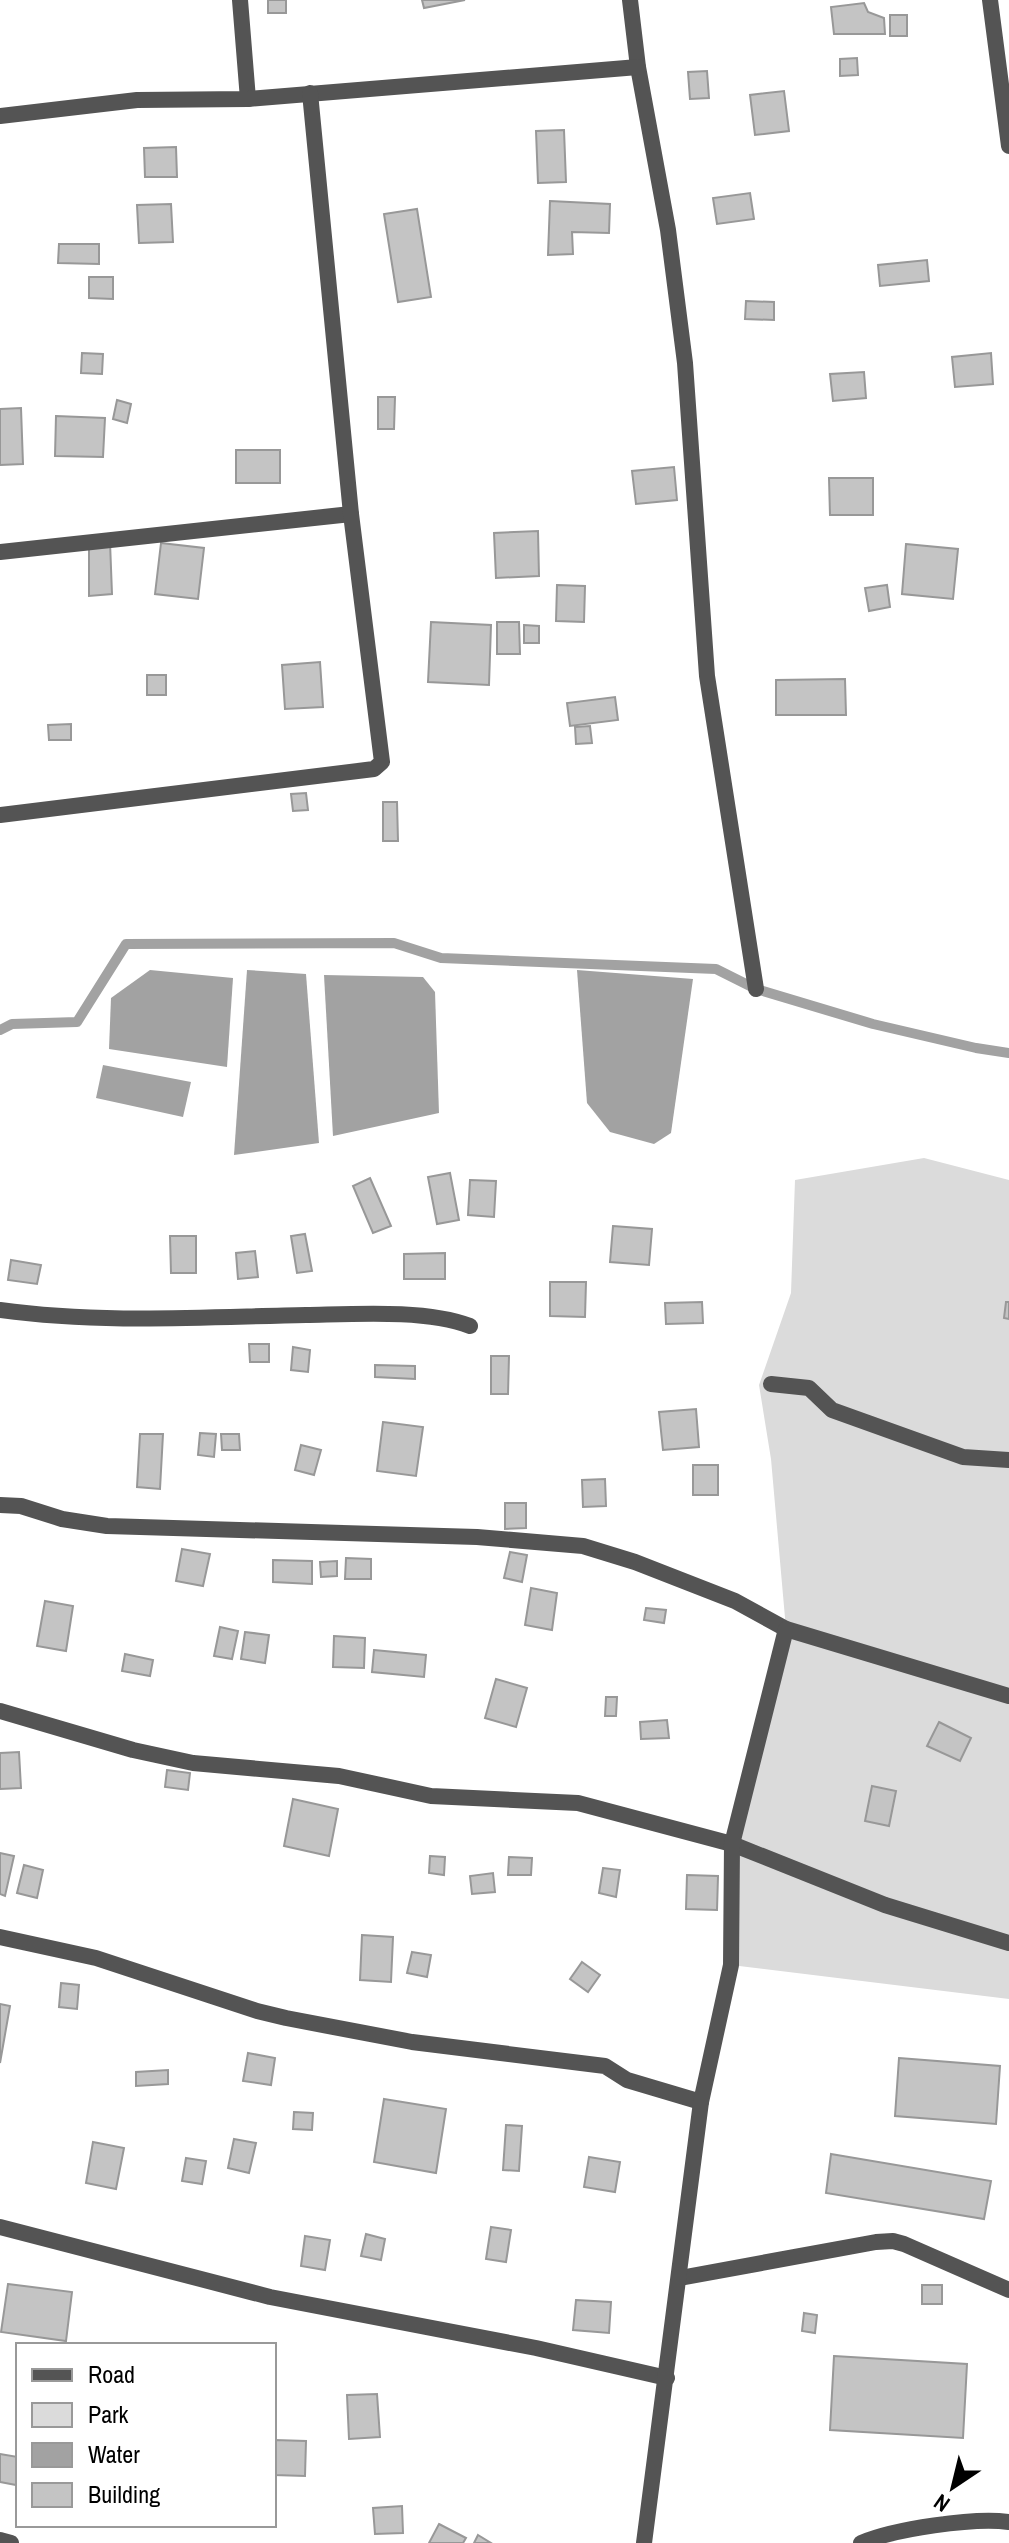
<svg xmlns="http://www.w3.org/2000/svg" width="1009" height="2543" viewBox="0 0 1009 2543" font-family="'Archivo Narrow',sans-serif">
  <rect width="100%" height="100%" fill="#fff"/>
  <path fill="#dbdbdb" d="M924,1158L1009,1180V1999L731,1965L732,1844L786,1629L771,1459L759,1385L791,1293L795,1180Z"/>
  <g fill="#a2a2a2">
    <path d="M150,970L233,978L227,1067L109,1049L111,998Z"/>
    <path d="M247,970L306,974L319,1143L234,1155Z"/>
    <path d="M577,970L693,979L671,1133L654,1144L610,1132L587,1103Z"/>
    <path d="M324,975L423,977L435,992L439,1113L333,1136Z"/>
    <path d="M103,1065L191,1082L183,1117L96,1098Z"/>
  </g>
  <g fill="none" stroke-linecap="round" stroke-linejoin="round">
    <path stroke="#a2a2a2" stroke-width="10" d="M0,1030L12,1024L77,1022L126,944L394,943L441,958L716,969L756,989L873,1024L976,1048L1009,1053"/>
  </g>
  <g fill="#c4c4c4" stroke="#989898" stroke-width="2">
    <rect x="268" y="0" width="18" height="13"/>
    <path d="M422,0H465L424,8Z"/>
    <path d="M864,3L868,12L884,18L885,34H834L831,7Z"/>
    <rect x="890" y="15" width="17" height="21"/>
    <path d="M857,58L858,75L840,76V59Z"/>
    <path d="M707,71L709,98L690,99L688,72Z"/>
    <path d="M784,91L789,131L755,135L750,95Z"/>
    <path d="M564,130L566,182L538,183L536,131Z"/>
    <path d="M176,147L177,177H145L144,148Z"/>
    <path d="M750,193L754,219L717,224L713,198Z"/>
    <path d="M550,201L610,204L609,233L572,232L573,254L548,255Z"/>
    <path d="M171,204L173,242L139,243L137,205Z"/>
    <path d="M417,209L431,297L398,302L384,214Z"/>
    <path d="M59,244H99V264L58,263Z"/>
    <path d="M927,260L929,281L880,286L878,265Z"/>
    <path d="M89,277H113V299L89,298Z"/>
    <path d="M746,301L774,302V320L745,319Z"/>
    <path d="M82,353L103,354L102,374L81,373Z"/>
    <path d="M991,353L993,384L955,387L952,357Z"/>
    <path d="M864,372L866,398L833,401L830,374Z"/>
    <path d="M378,397H395L394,429H378Z"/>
    <path d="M117,400L131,404L127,423L113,419Z"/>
    <path d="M21,408L23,464L0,465V409Z"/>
    <path d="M56,416L105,418L103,457L55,456Z"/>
    <rect x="236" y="450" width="44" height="33"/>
    <path d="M674,467L677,500L636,504L632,471Z"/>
    <path d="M829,478H873V515H830Z"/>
    <path d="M538,531L539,576L496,578L494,533Z"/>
    <path d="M110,542L112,594L89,596V544Z"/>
    <path d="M161,543L204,548L198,599L155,594Z"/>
    <path d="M906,544L958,549L953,599L902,594Z"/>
    <path d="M557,585L585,586L584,622L556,621Z"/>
    <path d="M887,585L890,607L869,611L865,588Z"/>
    <path d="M431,622L491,625L489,685L428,682Z"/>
    <path d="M497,622H519L520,654H497Z"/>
    <path d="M524,625L539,626V643H524Z"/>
    <path d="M320,662L323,707L285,709L282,665Z"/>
    <rect x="147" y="675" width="19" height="20"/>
    <path d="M845,679L846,715H776V680Z"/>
    <path d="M615,697L618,720L570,726L567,703Z"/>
    <path d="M71,724V740H49L48,725Z"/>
    <path d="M590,726L592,743L576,744L575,727Z"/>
    <path d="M306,793L308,810L293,811L291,794Z"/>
    <path d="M383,802H397L398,841H383Z"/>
    <path d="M450,1173L459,1220L437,1224L428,1177Z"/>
    <path d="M370,1178L391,1226L373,1233L353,1186Z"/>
    <path d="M470,1180L496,1181L494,1217L468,1215Z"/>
    <path d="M613,1226L652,1229L649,1265L610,1262Z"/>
    <path d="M305,1234L312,1271L297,1273L291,1236Z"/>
    <path d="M170,1236H196V1273H171Z"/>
    <path d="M255,1251L258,1277L238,1279L236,1253Z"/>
    <path d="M445,1253V1279H404V1254Z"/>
    <path d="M11,1260L41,1265L37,1284L8,1280Z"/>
    <path d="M550,1282H586L585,1317L550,1316Z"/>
    <path d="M702,1302L703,1323L666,1324L665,1303Z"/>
    <path d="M1006,1302H1009V1319L1004,1318Z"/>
    <path d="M249,1344H269V1362H250Z"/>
    <path d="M293,1347L310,1350L308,1372L291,1370Z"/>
    <path d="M491,1356H509L508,1394H491Z"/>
    <path d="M375,1365L415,1366V1379L375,1377Z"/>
    <path d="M696,1409L699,1447L663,1450L659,1412Z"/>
    <path d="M383,1422L423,1427L416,1476L377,1471Z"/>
    <path d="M200,1433L216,1434L214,1457L198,1455Z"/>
    <path d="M140,1434H163L160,1489L137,1487Z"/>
    <path d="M221,1434H239L240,1450H222Z"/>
    <path d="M301,1445L321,1450L314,1475L295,1470Z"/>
    <rect x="693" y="1465" width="25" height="30"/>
    <path d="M605,1479L606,1506L583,1507L582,1480Z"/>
    <path d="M505,1503H526V1528L505,1529Z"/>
    <path d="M182,1549L210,1554L203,1586L176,1581Z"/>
    <path d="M510,1552L527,1555L522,1582L504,1578Z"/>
    <path d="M346,1558L371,1559V1579H345Z"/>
    <path d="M273,1560L312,1561V1584L273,1582Z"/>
    <path d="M337,1561V1576L321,1577L320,1562Z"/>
    <path d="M531,1588L557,1593L552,1630L525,1625Z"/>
    <path d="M45,1601L73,1606L66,1651L37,1646Z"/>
    <path d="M646,1608L666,1610L664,1623L644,1620Z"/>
    <path d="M220,1627L238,1631L232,1659L214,1656Z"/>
    <path d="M245,1632L269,1635L265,1663L241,1659Z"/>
    <path d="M334,1636L365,1638L364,1668L333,1667Z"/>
    <path d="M374,1650L426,1655L424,1677L372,1672Z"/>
    <path d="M125,1654L153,1660L150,1676L122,1671Z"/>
    <path d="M496,1679L527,1688L516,1727L485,1718Z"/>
    <path d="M606,1697H617L616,1716H605Z"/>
    <path d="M667,1720L669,1738L641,1739L640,1722Z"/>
    <path d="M939,1722L971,1738L960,1761L927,1746Z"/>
    <path d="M19,1752L21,1788L0,1789V1753Z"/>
    <path d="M167,1770L190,1773L188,1790L165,1787Z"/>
    <path d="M872,1786L896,1791L889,1826L865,1821Z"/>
    <path d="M293,1799L338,1809L329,1856L284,1846Z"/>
    <path d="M0,1853L14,1856L5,1896L0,1894Z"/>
    <path d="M430,1856L445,1857L444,1875L429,1873Z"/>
    <path d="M509,1857L532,1858L531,1875H508Z"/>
    <path d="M24,1865L43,1870L37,1898L17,1893Z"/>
    <path d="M603,1868L620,1870L616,1897L599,1893Z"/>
    <path d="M493,1873L495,1892L472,1894L470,1876Z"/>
    <path d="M687,1875L718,1876L717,1910L686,1909Z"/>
    <path d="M362,1935L393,1937L391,1982L360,1980Z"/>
    <path d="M412,1952L431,1955L427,1977L407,1973Z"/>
    <path d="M582,1962L600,1975L588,1992L570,1979Z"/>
    <path d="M61,1983L79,1985L77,2009L59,2007Z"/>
    <path d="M0,2004L10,2006L0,2063Z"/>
    <path d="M248,2053L275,2058L271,2085L243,2081Z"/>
    <path d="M899,2058L1000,2066L996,2124L895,2116Z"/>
    <path d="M168,2070V2084L136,2086V2072Z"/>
    <path d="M384,2099L446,2109L436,2173L374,2162Z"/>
    <path d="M294,2112L313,2113L312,2130L293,2129Z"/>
    <path d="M506,2125L522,2126L519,2171L503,2170Z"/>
    <path d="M234,2139L256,2143L249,2173L228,2168Z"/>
    <path d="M93,2142L124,2148L116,2189L86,2183Z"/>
    <path d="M831,2154L991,2181L984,2219L826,2193Z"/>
    <path d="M589,2157L620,2162L615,2192L584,2187Z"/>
    <path d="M186,2158L206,2161L202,2184L182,2181Z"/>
    <path d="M491,2227L511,2230L506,2262L486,2259Z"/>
    <path d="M366,2234L385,2239L381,2260L361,2256Z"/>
    <path d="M305,2236L330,2240L325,2270L301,2266Z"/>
    <path d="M8,2284L72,2292L66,2341L1,2332Z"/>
    <rect x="922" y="2285" width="20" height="19"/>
    <path d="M576,2300L611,2302L609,2333L573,2330Z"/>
    <path d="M804,2313L817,2315L815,2333L802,2331Z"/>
    <path d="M834,2356L967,2364L963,2438L830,2430Z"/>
    <path d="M377,2394L380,2437L349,2439L347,2395Z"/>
    <path d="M274,2440L306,2441L305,2476L274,2475Z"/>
    <path d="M0,2454L18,2457L16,2485L0,2482Z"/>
    <path d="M402,2506L403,2533L375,2534L373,2508Z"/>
    <path d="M439,2524L466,2538L463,2543H429Z"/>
    <path d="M478,2535L491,2543H474Z"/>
  </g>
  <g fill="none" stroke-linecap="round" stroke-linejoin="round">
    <g stroke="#545454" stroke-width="16">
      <path d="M240,0L248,99"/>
      <path d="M630,0L638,67L668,230L685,363L707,676L756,989"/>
      <path d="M990,0L1009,146"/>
      <path d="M0,116L137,100L248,99L638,67"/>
      <path d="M0,552L351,514"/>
      <path d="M0,815L374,769L382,762L351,514L310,93"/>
      <path d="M0,1310C101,1324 204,1317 306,1315C354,1314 426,1309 470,1326"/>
      <path d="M771,1384L809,1388L832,1410L963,1457L1009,1460"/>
      <path d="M0,1505L21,1506L62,1519L107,1526L477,1537L583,1546L635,1562L735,1601L786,1629L1009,1696"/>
      <path d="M0,1711L133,1750L193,1763L339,1776L431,1796L578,1803L732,1844L885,1905L1009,1943"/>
      <path d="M0,1937L96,1958L257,2011L286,2018L412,2042L605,2066L627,2080L701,2102"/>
      <path d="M0,2227L270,2297L536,2348L667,2378"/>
      <path d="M680,2278L876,2242L893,2241L904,2244L1009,2290"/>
      <path d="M0,2540L11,2543"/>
      <path d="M644,2543L701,2102L731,1965L732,1844L786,1629"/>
      <path d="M861,2543C894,2529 974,2517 1009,2522"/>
    </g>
  </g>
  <rect x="16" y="2343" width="260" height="184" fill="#ffffff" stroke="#999999" stroke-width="2"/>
  <rect x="32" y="2369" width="40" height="12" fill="#545454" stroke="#999999" stroke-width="2"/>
  <text x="88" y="2383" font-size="24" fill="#000000">Road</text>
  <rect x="32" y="2403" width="40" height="24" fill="#dbdbdb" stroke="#999999" stroke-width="2"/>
  <text x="88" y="2423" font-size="24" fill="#000000">Park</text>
  <rect x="32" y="2443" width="40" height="24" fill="#a2a2a2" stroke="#999999" stroke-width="2"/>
  <text x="88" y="2463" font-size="24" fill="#000000">Water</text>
  <rect x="32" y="2483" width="40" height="24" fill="#c4c4c4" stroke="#999999" stroke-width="2"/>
  <text x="88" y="2503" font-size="24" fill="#000000">Building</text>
  <g transform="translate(953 2487) rotate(215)" stroke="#ffffff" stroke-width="6" paint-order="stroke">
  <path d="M0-6L14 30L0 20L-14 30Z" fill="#000000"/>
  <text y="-12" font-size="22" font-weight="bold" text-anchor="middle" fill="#000000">N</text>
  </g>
</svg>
